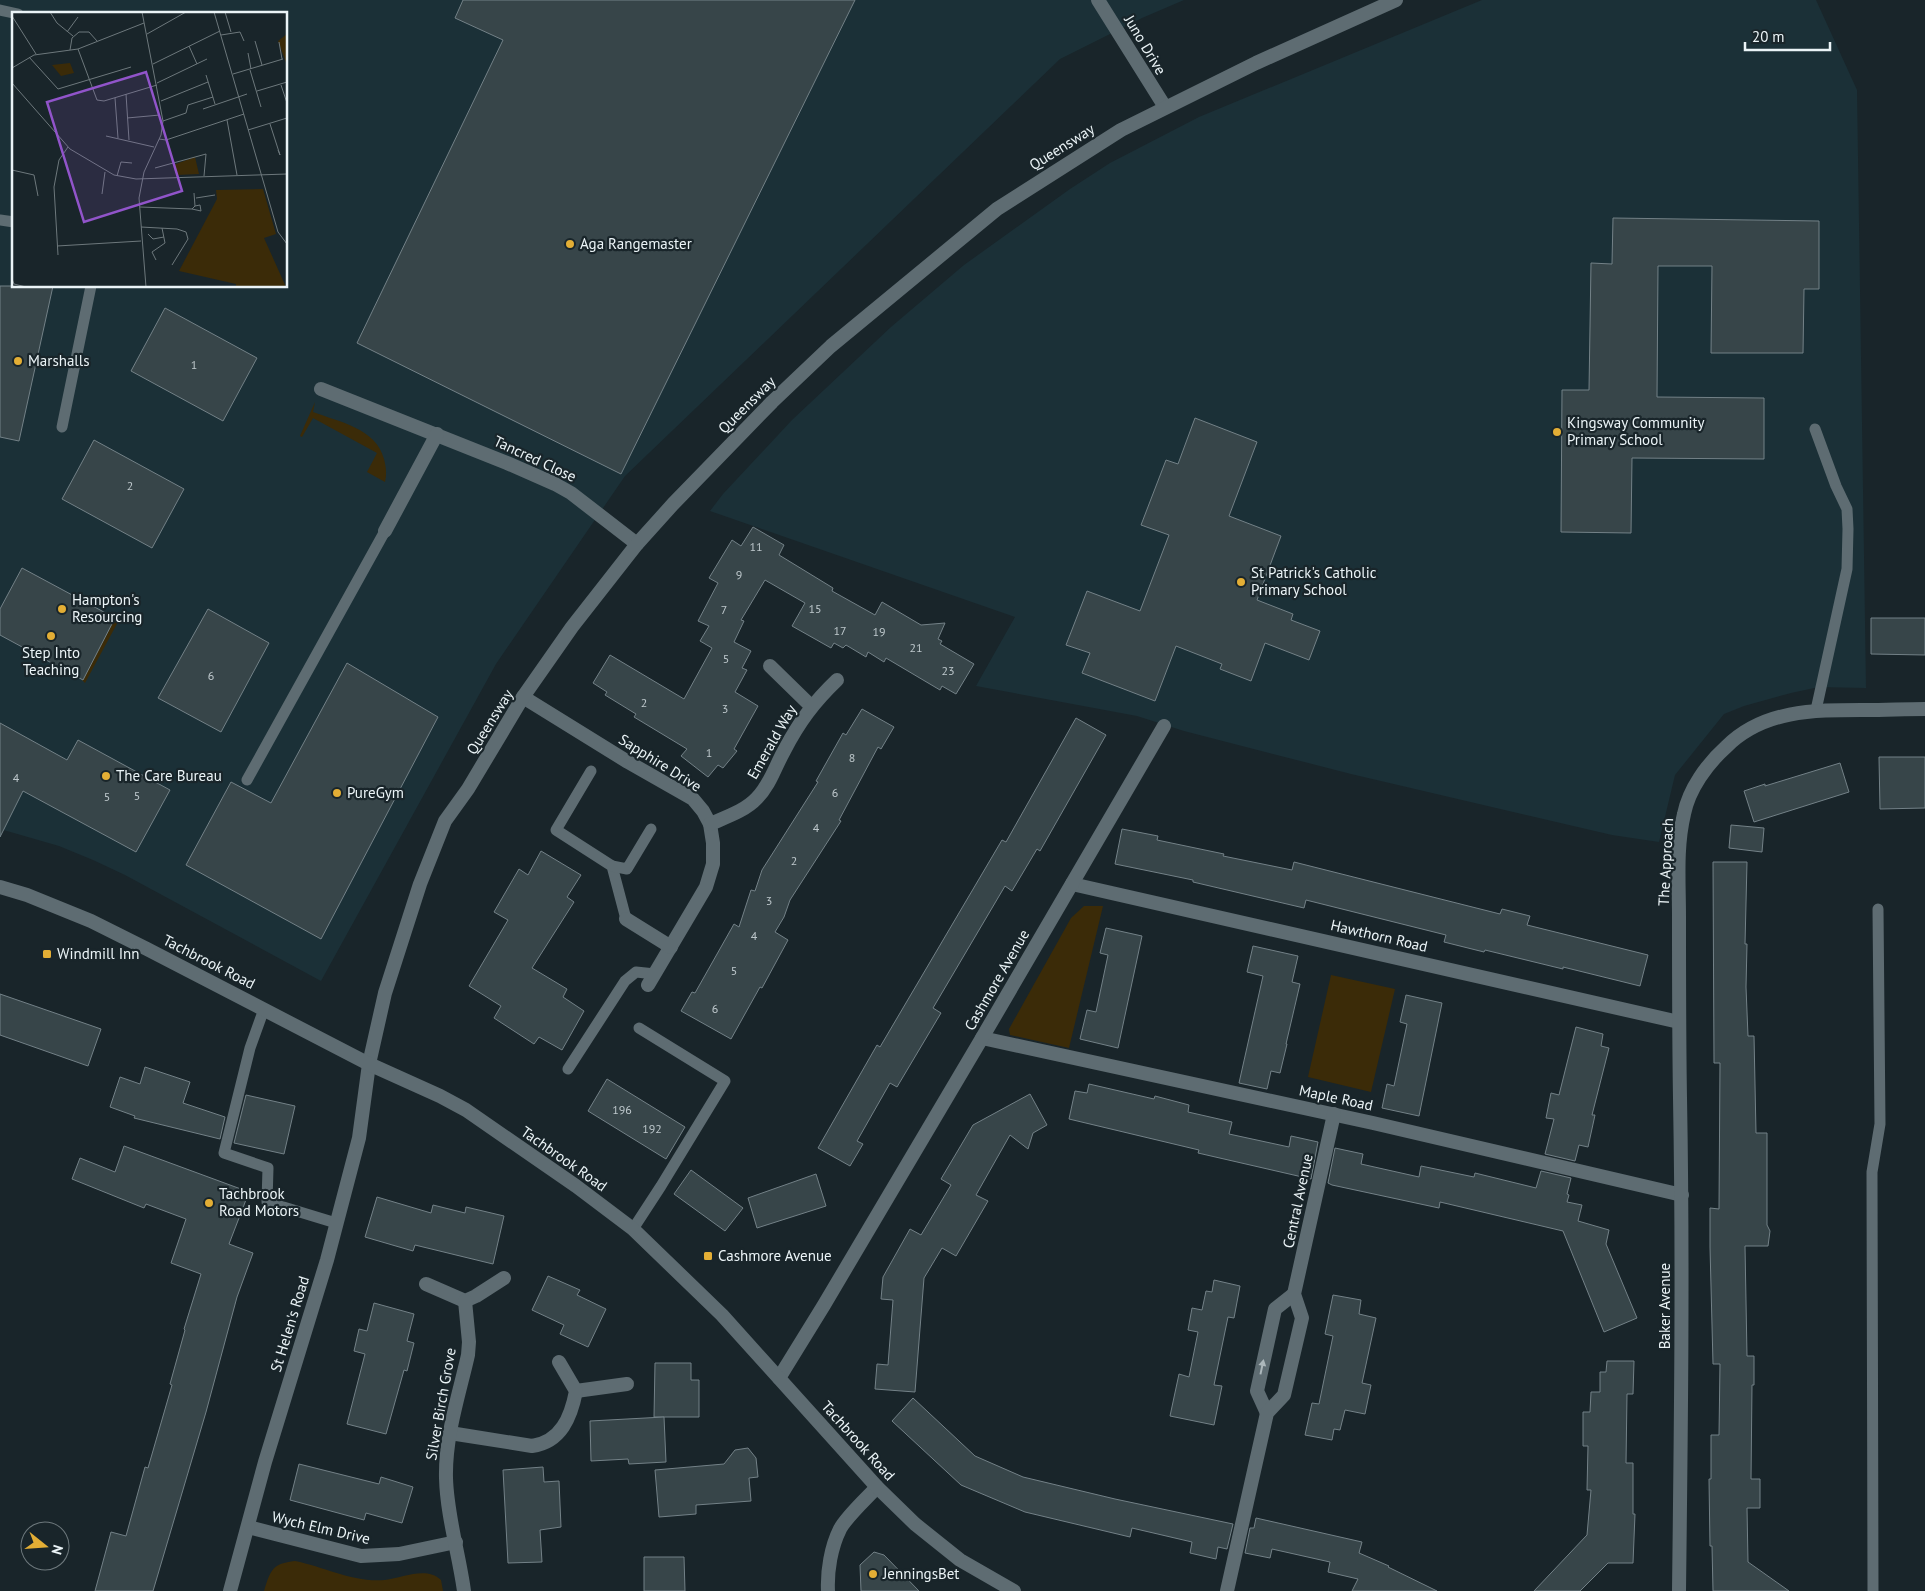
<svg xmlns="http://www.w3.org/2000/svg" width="1925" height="1591" viewBox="0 0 1925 1591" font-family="'PT Sans',sans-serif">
  <rect width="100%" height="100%" fill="#19252a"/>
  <g fill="#1b3037" fill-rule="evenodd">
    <path d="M0,0H1184L1142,18L1060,59L625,476L496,664L321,981L125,875L93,860L59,846L0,829ZM14,14H286V286H14Z"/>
    <path d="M1482,0H1816L1857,90L1866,688L1819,687L1791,693L1744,706L1724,714L1675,775L1659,842L1612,835L1351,774L1184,731L1137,716L976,686L1015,617L710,511L723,494L792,420L891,327L964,265L1070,189L1110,163L1199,117Z"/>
  </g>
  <g fill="#3b2b08">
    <path d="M315,402L313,412C339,422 376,428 384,459C386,467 387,474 385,482L367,472L377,453L313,418L302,437L300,436Z"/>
    <path d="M115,619L119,620L85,683L82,680Z"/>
    <path d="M1084,906H1103L1069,1048L1010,1035L1009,1029L1071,918Z"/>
    <path d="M1331,975L1395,989L1371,1092L1308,1077Z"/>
    <path d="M295,1561C325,1567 354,1583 385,1580C403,1578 426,1566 441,1580L443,1591H264C271,1569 272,1564 295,1561Z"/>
  </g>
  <g fill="#374549" stroke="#738187">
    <path d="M463,0H855L621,474L357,343L503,40L455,18Z"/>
    <path d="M1613,218L1819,221V289H1804L1803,353H1711L1712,266H1658L1657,397L1764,398V459L1632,458L1631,533L1561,532L1562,390H1589L1591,263L1612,264Z"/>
    <path d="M0,286H53L19,441L0,437Z"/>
    <path d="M165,308L257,358L223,421L131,371Z"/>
    <path d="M1195,418L1257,442L1229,516L1281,536L1257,600L1293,614L1291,620L1320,631L1309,660L1265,643L1251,681L1220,669L1222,664L1176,646L1155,701L1082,673L1090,653L1066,645L1087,591L1140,611L1169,535L1141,525L1166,460L1178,464Z"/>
    <path d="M94,440L184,489L152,548L62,499Z"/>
    <path d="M753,527L784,545L779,555L833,588L832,591L875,615L882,602L921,625L945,623L938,639L942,641L940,644L974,664L956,694L942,686L940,690L886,658L884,662L868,652L866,657L846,645L843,648L834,643L831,648L792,626L805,603L765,580L741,620L744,621L734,642L751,651L742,668L747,670L735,692L758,706L734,749L737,751L723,768L718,765L708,777L681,756L687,749L634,717L636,714L605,695L607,692L593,683L610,655L684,699L712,648L700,641L709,626L698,621L718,583L709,578L732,540L741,546Z"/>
    <path d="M22,568L115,618L83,680L0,635V609Z"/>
    <path d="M208,609L269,643L221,732L158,698Z"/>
    <path d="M1871,618H1925V655L1871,654Z"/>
    <path d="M347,663L438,717L321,939L186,865L231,782L271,803Z"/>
    <path d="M862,709L894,727L881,749L878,747L839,820L841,821L790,900L784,917L775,932L788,940L762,988L760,987L731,1039L681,1011L692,992L695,993L734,924L739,927L751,890L755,891L762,870L818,782L816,781L843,733L846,735Z"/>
    <path d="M1076,718L1106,735L1040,851L1037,849L1012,891L1005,886L933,1008L941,1013L897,1087L890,1083L857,1141L863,1144L850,1166L818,1148L877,1045L880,1047L1002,840L1006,842Z"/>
    <path d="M0,723L67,760L78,740L170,790L136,852L23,791L0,837Z"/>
    <path d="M1879,757H1925V808L1880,809Z"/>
    <path d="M1840,763L1849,792L1754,822L1744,791L1765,784V786Z"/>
    <path d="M1731,825L1764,828L1762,852L1729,848Z"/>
    <path d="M1122,829L1158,836L1157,840L1224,854L1223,856L1292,870L1294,862L1500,914L1502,909L1530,916L1527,925L1648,955L1640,986L1563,967V969L1485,950L1484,952L1444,942L1446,935L1306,900L1304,908L1193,882V880L1115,864Z"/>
    <path d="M541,851L581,875L567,897L574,902L532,968L567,989L563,997L584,1011L562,1050L539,1037L534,1044L494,1018L501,1006L469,986L508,920L494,912L519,869L528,875Z"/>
    <path d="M1713,862H1747L1745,944H1747L1746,987L1748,1036H1754L1756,1133H1767V1225L1770,1231L1768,1246H1745L1747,1356H1754V1385H1752L1751,1479H1760V1508H1747L1748,1562L1789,1591H1713L1712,1546H1710L1709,1479H1711V1435H1719L1720,1364H1713L1710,1247V1208L1719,1209L1720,1063H1714Z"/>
    <path d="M1106,928L1142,936L1118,1048L1080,1039L1087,1010L1096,1012L1108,955L1100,953Z"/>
    <path d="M1253,946L1298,956L1292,982L1300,984L1286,1044H1287L1280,1073L1271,1071L1267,1089L1239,1083L1263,976L1247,972Z"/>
    <path d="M0,994L101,1029L88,1066L0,1035Z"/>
    <path d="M1406,995L1442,1003L1419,1116L1382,1108L1387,1084L1394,1086L1407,1024L1400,1022Z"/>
    <path d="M1576,1027L1603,1034L1601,1046L1609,1048L1592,1115H1595L1588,1147L1579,1145L1575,1161L1545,1154L1554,1119L1546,1118L1551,1093L1559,1095Z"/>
    <path d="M145,1067L190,1082L183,1103L225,1117L220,1139L134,1118L135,1116L110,1107L120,1077L140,1084Z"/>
    <path d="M607,1079L685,1127L666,1159L588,1111Z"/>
    <path d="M1089,1084L1154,1099L1155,1096L1189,1105L1188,1112L1232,1122L1229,1134L1289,1147L1291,1136L1318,1142L1311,1179L1198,1153L1199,1150L1069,1119L1075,1091L1087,1093Z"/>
    <path d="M1030,1094L1047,1125L1033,1133L1028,1149L1010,1135L976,1195L988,1201L956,1256L942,1248L924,1278L915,1392L875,1389L877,1364L888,1365L893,1300L881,1299L883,1277L910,1229L921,1235L951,1185L941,1179L973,1125Z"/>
    <path d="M246,1095L295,1106L284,1154L234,1143Z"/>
    <path d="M124,1146L249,1192L229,1244L253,1253L237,1297L206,1412L153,1591H95L111,1532L126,1536L145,1467L148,1468L172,1385L170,1384L185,1330L184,1329L201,1274L171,1263L186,1219L146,1204L144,1208L72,1179L80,1158L115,1172Z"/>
    <path d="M1335,1148L1363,1154L1361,1164L1419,1177L1421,1166L1474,1177L1475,1173L1536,1188L1541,1171L1571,1178L1567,1194L1569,1195L1567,1202L1582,1205L1578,1221L1609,1230L1606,1244L1637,1318L1604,1332L1563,1231L1440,1202L1439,1208L1332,1185L1328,1183Z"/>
    <path d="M691,1170L743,1208L725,1231L674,1194Z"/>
    <path d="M816,1174L826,1206L757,1228L748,1198Z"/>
    <path d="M377,1197L431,1213L433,1205L465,1213L466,1207L504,1216L493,1264L415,1245L413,1251L365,1237Z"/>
    <path d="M548,1276L580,1290L577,1295L606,1309L588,1347L560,1334L564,1325L532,1310Z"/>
    <path d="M1214,1280L1240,1286L1234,1318L1228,1317L1214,1385L1222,1386L1214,1425L1170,1416L1179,1374L1189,1377L1198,1332L1188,1330L1192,1308L1202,1310L1206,1291L1212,1292Z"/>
    <path d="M1333,1295L1361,1300L1359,1314L1376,1318L1362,1383L1371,1385L1365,1414L1345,1410L1340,1430L1334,1429L1332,1440L1305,1435L1312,1403L1319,1404L1333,1336L1325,1334Z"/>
    <path d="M374,1303L414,1314L407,1341L414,1343L407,1371L404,1370L386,1434L347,1424L365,1354L354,1351L359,1329L367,1331Z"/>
    <path d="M1607,1361H1634L1633,1394H1627L1626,1463H1633V1514H1635L1633,1563H1608L1580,1591H1534L1587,1535L1591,1490H1587L1588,1446H1583V1412H1590L1591,1392H1600V1372H1606Z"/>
    <path d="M655,1363H691V1380H699V1417H654Z"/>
    <path d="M913,1398L975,1456L1023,1477L1115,1499L1233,1524L1227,1549L1218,1547L1216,1559L1190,1553L1192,1542L1132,1528L1130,1537L1025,1512L961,1485L892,1421Z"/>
    <path d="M664,1417L666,1462L629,1464L628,1459L591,1461L590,1421Z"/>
    <path d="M748,1448L756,1458L758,1477L749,1478L751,1501L696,1505V1514L659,1517L655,1470L724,1464L735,1450Z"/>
    <path d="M299,1464L379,1484L381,1477L413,1487L402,1523L366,1513L364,1520L290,1500Z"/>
    <path d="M543,1467L544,1482L559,1481L561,1527L540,1530L542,1562L508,1563L503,1470Z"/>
    <path d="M1256,1518L1362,1542L1359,1553L1389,1566L1388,1567L1437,1591H1352L1358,1579L1328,1572L1330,1562L1272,1549L1270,1558L1245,1553L1250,1528H1254Z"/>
    <path d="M874,1552L884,1555L919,1591H861L860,1565Z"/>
    <path d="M644,1557H684L685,1591H644Z"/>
  </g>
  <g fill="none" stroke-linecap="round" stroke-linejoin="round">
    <g stroke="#5e6c72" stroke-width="11">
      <path d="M0,10L18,14"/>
      <path d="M0,220L14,222"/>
      <path d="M62,427L91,286"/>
      <path d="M1815,429L1836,486L1847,509L1848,529L1847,569L1816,710"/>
      <path d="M591,771L556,830L612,866L626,919"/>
      <path d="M247,780L385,531"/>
      <path d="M612,866L627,869L651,829"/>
      <path d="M264,1009L250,1048L224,1153L268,1168L267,1202L336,1223"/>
      <path d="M568,1069L625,981L636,972L655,974"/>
      <path d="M633,1229L661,1186L725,1081L639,1028"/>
      <path d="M1873,1591L1872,1172L1880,1124L1878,909"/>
    </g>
    <g stroke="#5e6c72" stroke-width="14">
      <path d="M1098,0L1165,107"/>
      <path d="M321,389L507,463L555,484L571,493L637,544"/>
      <path d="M385,531L437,434"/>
      <path d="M770,666L811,706"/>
      <path d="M523,697L628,762L693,799L703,811L710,824L713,843V864L706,887L648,985"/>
      <path d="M710,824C726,817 745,811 757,798C770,785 775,767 784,751C799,722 814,702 837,680"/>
      <path d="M1072,884L1679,1022"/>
      <path d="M626,919L671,947"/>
      <path d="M982,1038L1373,1123L1682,1195"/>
      <path d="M426,1284L465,1301L476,1296L504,1278"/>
      <path d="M779,1378L824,1305L982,1038L1164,726"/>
      <path d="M576,1391L627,1384"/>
      <path d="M1267,1413L1257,1391L1275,1309L1294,1294"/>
      <path d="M450,1433L532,1446C561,1442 571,1417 576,1391L559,1362"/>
      <path d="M248,1527L361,1556L399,1554L456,1542"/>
      <path d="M464,1591C459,1554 447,1516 446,1478C445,1436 459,1395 468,1355L469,1342L465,1301"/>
      <path d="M828,1591C827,1571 831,1547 840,1529C847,1516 867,1498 877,1487"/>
      <path d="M1227,1591L1267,1413L1284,1395L1302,1318L1294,1294L1334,1114"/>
      <path d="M1679,1591C1681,1427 1683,1262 1680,1098C1679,1037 1679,977 1679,916C1679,883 1676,847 1684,814C1689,789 1707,764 1726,747C1764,709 1816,710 1866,710C1886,710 1905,709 1925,709"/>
    </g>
    <path stroke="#5e6c72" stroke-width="14" d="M230,1591L265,1462L327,1260L359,1138L369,1064L385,993L420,884L445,821L468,789L523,697L572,627L637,544L673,504L772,402L831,346L997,209L1121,130L1256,63L1396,0"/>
    <path stroke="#5e6c72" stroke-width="14" d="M0,887L27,895L91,921L147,949L369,1064L440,1096L466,1110L576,1186L633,1229L722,1315L877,1487L915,1524L960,1560L1014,1591"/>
  </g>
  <defs><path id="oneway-solid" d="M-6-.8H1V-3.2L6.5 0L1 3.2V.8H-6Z" transform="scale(1.25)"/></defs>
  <use fill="#acb7bb" href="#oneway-solid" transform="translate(1262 1367) rotate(-78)"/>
  <g fill="#e3ae35" stroke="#19252a" stroke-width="2">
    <circle cx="570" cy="244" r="5"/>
    <circle cx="18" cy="361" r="5"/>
    <circle cx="1557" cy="432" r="5"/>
    <circle cx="1241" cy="582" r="5"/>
    <circle cx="62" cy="609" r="5"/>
    <circle cx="51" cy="636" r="5"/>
    <circle cx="106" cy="776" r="5"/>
    <circle cx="337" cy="793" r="5"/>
    <rect x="42" y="949" width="10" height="10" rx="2.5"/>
    <circle cx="209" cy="1203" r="5"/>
    <rect x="703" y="1251" width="10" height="10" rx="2.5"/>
    <circle cx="873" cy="1574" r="5"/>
  </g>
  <g text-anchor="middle" stroke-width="4.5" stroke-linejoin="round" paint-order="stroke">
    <g font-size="12" fill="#bec8cc">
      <text x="194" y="369">1</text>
      <text x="130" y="490">2</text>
      <text x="756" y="551">11</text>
      <text x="739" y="579">9</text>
      <text x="815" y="613">15</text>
      <text x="724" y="614">7</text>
      <text x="840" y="635">17</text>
      <text x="879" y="636">19</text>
      <text x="916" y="652">21</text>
      <text x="726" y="663">5</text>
      <text x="948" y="675">23</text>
      <text x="211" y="680">6</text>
      <text x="644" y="707">2</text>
      <text x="725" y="713">3</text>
      <text x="709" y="757">1</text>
      <text x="852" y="762">8</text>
      <text x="16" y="782">4</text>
      <text x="835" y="797">6</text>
      <text x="137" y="800">5</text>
      <text x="107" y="801">5</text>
      <text x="816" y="832">4</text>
      <text x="794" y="865">2</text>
      <text x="769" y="905">3</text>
      <text x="754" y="940">4</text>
      <text x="734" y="975">5</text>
      <text x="715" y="1013">6</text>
      <text x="622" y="1114">196</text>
      <text x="652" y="1133">192</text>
    </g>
    <g font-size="15" fill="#ebf4f7" stroke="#19252a">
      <text transform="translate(1145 45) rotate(59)" y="5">Juno Drive</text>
      <text transform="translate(1062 147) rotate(-32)" y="5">Queensway</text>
      <text transform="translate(747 405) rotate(-45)" y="5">Queensway</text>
      <text transform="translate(535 459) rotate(25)" y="5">Tancred Close</text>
      <text transform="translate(490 722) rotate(-58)" y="5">Queensway</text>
      <text transform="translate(772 742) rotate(-60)" y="5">Emerald Way</text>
      <text transform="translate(660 763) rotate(32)" y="5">Sapphire Drive</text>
      <text transform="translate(1666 862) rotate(-87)" y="5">The Approach</text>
      <text transform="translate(1379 936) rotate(13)" y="5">Hawthorn Road</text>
      <text transform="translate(209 962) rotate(27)" y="5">Tachbrook Road</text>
      <text transform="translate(997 980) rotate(-60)" y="5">Cashmore Avenue</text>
      <text transform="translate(1336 1098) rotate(12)" y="5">Maple Road</text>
      <text transform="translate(564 1159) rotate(35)" y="5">Tachbrook Road</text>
      <text transform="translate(1298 1201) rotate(-78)" y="5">Central Avenue</text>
      <text transform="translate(1665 1306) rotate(-90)" y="5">Baker Avenue</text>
      <text transform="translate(290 1324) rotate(-73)" y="5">St Helen's Road</text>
      <text transform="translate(441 1404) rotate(-80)" y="5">Silver Birch Grove</text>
      <text transform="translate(858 1441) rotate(48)" y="5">Tachbrook Road</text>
      <text transform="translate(321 1528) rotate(13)" y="5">Wych Elm Drive</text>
    </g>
    <g font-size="15" fill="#ebf4f7" stroke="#19252a" text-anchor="start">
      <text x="580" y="249">Aga Rangemaster</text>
      <text x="28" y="366">Marshalls</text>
      <text x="1567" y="428">Kingsway Community<tspan x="1567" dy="17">Primary School</tspan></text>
      <text x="1251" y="578">St Patrick's Catholic<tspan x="1251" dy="17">Primary School</tspan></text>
      <text x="72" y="605">Hampton's<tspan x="72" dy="17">Resourcing</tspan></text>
      <text x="51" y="658" text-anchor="middle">Step Into<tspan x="51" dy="17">Teaching</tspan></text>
      <text x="116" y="781">The Care Bureau</text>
      <text x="347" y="798">PureGym</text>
      <text x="57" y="959">Windmill Inn</text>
      <text x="219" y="1199">Tachbrook<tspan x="219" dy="17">Road Motors</tspan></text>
      <text x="718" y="1261">Cashmore Avenue</text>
      <text x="883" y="1579">JenningsBet</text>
    </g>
  </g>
  <g transform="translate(12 12)">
    <rect width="275" height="275" fill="#19252a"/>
    <path d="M275,22V53L266,29ZM58,51L62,61L49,64L40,53ZM183,145L187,162L164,163L161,153ZM251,177L264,222L252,226L274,275H224V272L167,259L205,187L204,178Z" fill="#3b2b08"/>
    <path fill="none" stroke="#6d787c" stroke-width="1" d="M38,0L45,11L61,24M130,0L151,109L149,123L132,160L127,186L134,275M202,0L266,220L275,232M213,0L219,20M0,4L24,42M55,20L66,5M135,22L174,0M209,23L228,20L232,29M243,29L250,53M267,30L270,47M177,34L185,52M66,37L85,88L92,89L145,73M58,38L60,26L67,20H77L85,29M236,41L239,57M17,45L46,77L119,55M141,52L208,19M0,56L22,43L66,37L132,11M238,58L249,95M221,62L271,47M194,63L203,92M0,71L58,137L102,163L124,167L275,162M145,71L195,47M269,73L275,91M245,79L275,70M114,82L117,128M103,86L106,126M149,89L196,70M191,97L235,82M115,106L148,103M215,108L225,163M151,109L174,101L176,93L201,85M258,112L268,143L266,138M236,118L275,106M94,124L142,135M147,127L154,128L232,102M143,156L194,142L192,164M0,158L22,163L26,184M105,164L109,150L120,151M182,181L183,194L180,197L189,199L188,193L183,194M90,182L93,160M184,186L203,183M128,195L180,197M129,215L165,217L174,220L176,227L160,253M136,222L141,227L152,225M45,234L129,229M46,243L42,175L47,148L56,135M144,248L140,240L153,231L150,216M0,267L2,272L14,275"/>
    <path fill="#9154ca" fill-opacity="0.15" stroke="#9154ca" stroke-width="2.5" d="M134,60L170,179L72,210L35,90Z"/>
    <rect width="275" height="275" fill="none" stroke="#ebf4f7" stroke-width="2.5"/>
  </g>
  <g transform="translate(45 1546) rotate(107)"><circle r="24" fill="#19252a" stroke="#6d787c"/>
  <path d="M0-4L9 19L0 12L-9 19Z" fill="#e3ae35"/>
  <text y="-8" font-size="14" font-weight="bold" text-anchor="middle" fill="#ebf4f7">N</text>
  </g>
  <path d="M1745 42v8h85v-8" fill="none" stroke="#ebf4f7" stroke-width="2.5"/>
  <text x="1752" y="42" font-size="15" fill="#ebf4f7" stroke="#19252a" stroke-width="4" paint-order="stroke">20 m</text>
</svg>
